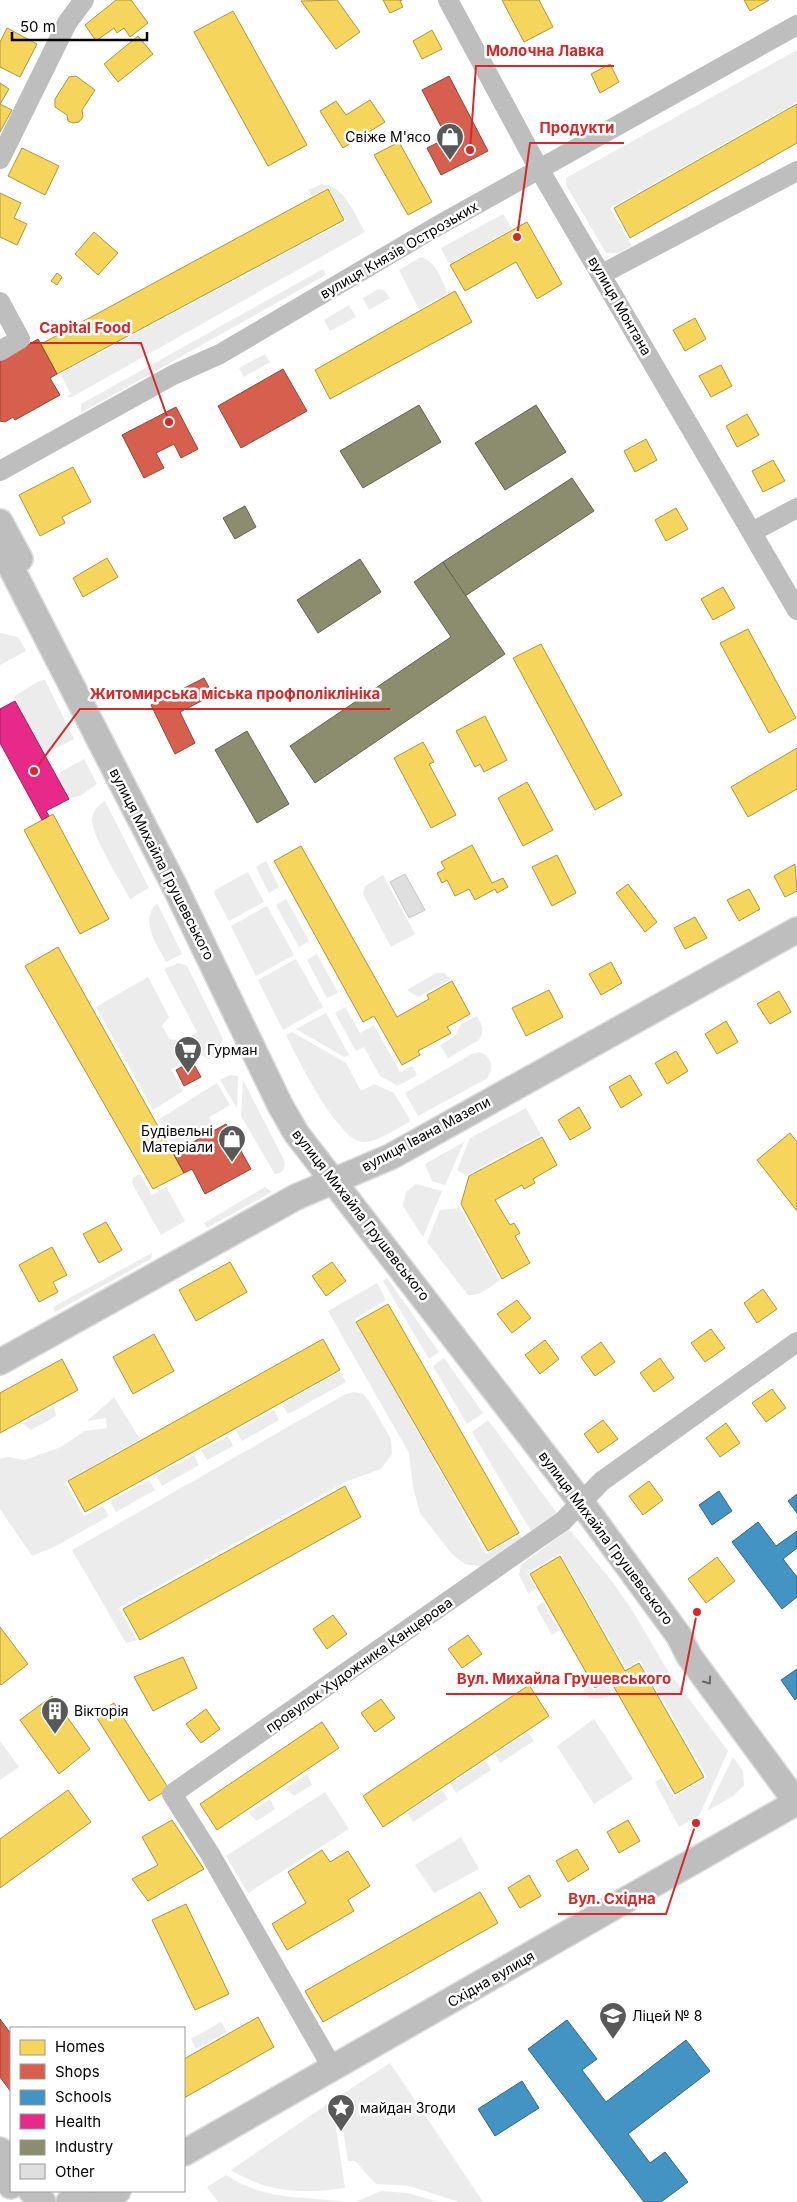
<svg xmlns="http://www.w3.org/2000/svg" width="797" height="2202" viewBox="0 0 797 2202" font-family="Inter,sans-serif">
  <rect width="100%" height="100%" fill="#fff"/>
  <g fill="#ececec">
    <path d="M797,50V102L610,208L632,246L619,253H606L566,185V178Z"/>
    <path d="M322,184C345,186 355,215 365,232L72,397H67L71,394L60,374L346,221L329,188L312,196L308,190Z"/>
    <path d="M503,214L512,229L449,264L441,248Z"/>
    <path d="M421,257C436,261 441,280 448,293L419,309L399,270Z"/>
    <path d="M323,269L326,275L81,413V404Z"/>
    <path d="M378,289L384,290L390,298L369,310L363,298Z"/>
    <path d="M349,305L356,317L330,331L324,320Z"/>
    <path d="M265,354L270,362L244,377L239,368Z"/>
    <path d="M0,633L18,637L26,651L0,665Z"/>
    <path d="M45,680L74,739L44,755L13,697L39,681Z"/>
    <path d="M84,759L97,784L80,796L69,798L58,778L60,776L59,773Z"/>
    <path d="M105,801L149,888L130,899C121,882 92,836 92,820C93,810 98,806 105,801Z"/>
    <path d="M266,861L279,887L269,893L256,867Z"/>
    <path d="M248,872L264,902L229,921L214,893L215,890Z"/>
    <path d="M383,875L415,934L391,947L363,894L365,886Z"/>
    <path d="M286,899L309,941L299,947L276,905Z"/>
    <path d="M157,903L182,954L166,962C157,944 139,921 157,903Z"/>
    <path d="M267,906L294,955L256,976L231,926Z"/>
    <path d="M317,954L338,993L327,998L307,960Z"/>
    <path d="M296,959L323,1007L283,1030L258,980Z"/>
    <path d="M179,963L187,966L223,1039L221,1046L223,1051L209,1059L201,1055L191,1036L197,1032L164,969Z"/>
    <path d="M436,973H444L451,979L418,997L407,990Z"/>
    <path d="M148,977L169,1017L162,1026L169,1039L181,1040L190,1058L171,1069L183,1091L153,1110L96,1007Z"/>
    <path d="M345,1007L360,1033L374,1025L400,1072L412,1066L417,1075L398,1086L380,1076L364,1047L356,1051L335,1013Z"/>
    <path d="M326,1013L349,1055L344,1057L296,1029Z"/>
    <path d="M477,1016C482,1025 485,1031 479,1040L448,1058L440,1045L455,1036L461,1024Z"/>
    <path d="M292,1032L346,1063L361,1091L374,1084L394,1093L410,1120L409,1122C398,1128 375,1143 363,1142C337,1140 297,1057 286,1035Z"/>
    <path d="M479,1052C491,1056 496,1068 486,1079L418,1116L405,1093L472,1054Z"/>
    <path d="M230,1075L238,1076L237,1108L220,1080Z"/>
    <path d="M243,1080L285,1162C285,1170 282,1173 275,1174L241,1116Z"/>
    <path d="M217,1083L230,1105L209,1117L215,1127L175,1150L158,1120Z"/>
    <path d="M526,1108L541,1135L466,1175L457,1170L470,1138Z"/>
    <path d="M464,1142L445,1185L432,1181L425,1164Z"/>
    <path d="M140,1174L152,1195L166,1187L185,1221L161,1235L132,1183L133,1178Z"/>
    <path d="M416,1184L442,1191L423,1237L403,1206L406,1192Z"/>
    <path d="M265,1187L272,1192L207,1228L204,1223Z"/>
    <path d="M460,1208L500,1280C490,1287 480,1296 468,1295L427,1242L440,1210Z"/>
    <path d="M152,1253L151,1259L55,1312L53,1307Z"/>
    <path d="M387,1278L439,1352L429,1359L383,1281Z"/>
    <path d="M377,1283L386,1300L355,1319L486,1554L520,1535L525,1543L486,1567L465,1564L452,1554L420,1513L413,1487L409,1453L328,1311Z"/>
    <path d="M444,1358L483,1413L467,1424L433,1366Z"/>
    <path d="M340,1372L346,1382L288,1414L282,1404Z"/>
    <path d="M354,1392L363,1394L369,1401L391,1439L392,1454L381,1469L345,1482L119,1608L137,1640L126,1643L72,1550L344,1395Z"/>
    <path d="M114,1397L140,1439L65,1482L84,1516L103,1506L109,1516L56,1546L32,1556L0,1509V1459L8,1457L24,1460L61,1447L85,1431L107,1428L106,1418L87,1421Z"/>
    <path d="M54,1406L56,1416L31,1430L22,1423Z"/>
    <path d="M274,1410L279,1420L242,1441L236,1431Z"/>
    <path d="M488,1420L557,1513L531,1531L472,1432Z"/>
    <path d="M228,1436L233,1446L207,1460L201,1450Z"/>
    <path d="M194,1455L199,1465L162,1486L156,1475Z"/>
    <path d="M149,1480L155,1490L116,1512L110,1501Z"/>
    <path d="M569,1529L611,1580L632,1610L668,1671L728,1751L699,1816L679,1827L655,1782L662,1778L674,1797L707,1777L640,1660L626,1668L560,1554L527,1573L536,1589L528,1593L519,1575L521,1565Z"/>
    <path d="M543,1602L559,1630L552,1635L536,1607Z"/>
    <path d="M585,1676L594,1691L606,1683L611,1691L608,1693L609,1696L598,1699L588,1698L578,1680Z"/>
    <path d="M594,1719L633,1779L594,1804L557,1746Z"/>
    <path d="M528,1732L534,1741L500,1763L495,1754Z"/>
    <path d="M0,1741L19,1767L0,1780Z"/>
    <path d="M733,1757L743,1771L744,1786L733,1796L707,1811Z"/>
    <path d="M486,1761L491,1770L456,1793L450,1784Z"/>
    <path d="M307,1774L312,1785L294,1796L286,1788Z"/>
    <path d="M442,1790L448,1799L413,1822L407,1812Z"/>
    <path d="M325,1792L349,1829L248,1893L226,1856Z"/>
    <path d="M270,1799L275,1809L257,1821L248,1813Z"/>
    <path d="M461,1837L479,1869L434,1893L415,1865Z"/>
    <path d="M221,2022L227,2032L196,2049L191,2039Z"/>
    <path d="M390,2063L483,2202H459L409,2186L376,2184L355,2161H348L338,2097Z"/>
    <path d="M332,2101L345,2188C304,2194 268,2193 231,2170Z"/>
    <path d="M226,2175C268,2202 298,2195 344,2202H218L207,2187Z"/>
    <path d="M381,2191L408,2193L438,2202H355Z"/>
  </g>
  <g fill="#f6d55c" stroke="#ac9540">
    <path d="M116,0H131L148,23L130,37L124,28L117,33L114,28L96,41L85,25Z"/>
    <path d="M337,0L360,32L336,49L301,1Z"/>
    <path d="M383,0H402L400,1L403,7L390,13Z"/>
    <path d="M502,0H539L553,27L524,42Z"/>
    <path d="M744,0H769L750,11Z"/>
    <path d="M233,11L307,145L268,166L194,32Z"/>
    <path d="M7,28L37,44L20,77L0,67V42Z"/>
    <path d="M432,30L442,49L422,59L413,41Z"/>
    <path d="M138,36L153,54L118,82L104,64Z"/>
    <path d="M610,64L619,82L600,93L591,74Z"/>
    <path d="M76,76L95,90L82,110L83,117L79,122L73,123L68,121L67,115L55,107V99L69,77Z"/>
    <path d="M0,83L9,89L0,104L12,110L0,132Z"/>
    <path d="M370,100L385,122L343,148L320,111L336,101L346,115Z"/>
    <path d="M797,104V143L630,238L614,208Z"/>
    <path d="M399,142L432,202L408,215L374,155Z"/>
    <path d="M22,148L59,166L45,195L8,176Z"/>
    <path d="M328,189L344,220L57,374L41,344Z"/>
    <path d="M0,193L21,203L14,218L27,224L17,245L0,237Z"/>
    <path d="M527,222L562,284L537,299L516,262L465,291L450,265Z"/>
    <path d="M94,232L118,253L98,275L75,254Z"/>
    <path d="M57,273L62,277L57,285L51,281Z"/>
    <path d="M455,291L472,322L330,399L315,370Z"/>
    <path d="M695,318L706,339L685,351L673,330Z"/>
    <path d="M721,365L732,386L711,397L699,376Z"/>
    <path d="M747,414L759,435L737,447L726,426Z"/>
    <path d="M646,439L657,460L635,472L624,451Z"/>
    <path d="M773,460L785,481L763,492L752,471Z"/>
    <path d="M73,467L91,502L62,517L65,523L40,536L19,495Z"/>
    <path d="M676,508L688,529L666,541L655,520Z"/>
    <path d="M107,558L118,577L83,597L73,578Z"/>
    <path d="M723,587L735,608L713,620L701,599Z"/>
    <path d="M748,629L796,718L769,733L720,643Z"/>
    <path d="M541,644L622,795L595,810L513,658Z"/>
    <path d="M485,716L507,760L484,772L480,764L475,767L456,731Z"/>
    <path d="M423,742L434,762L429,764L456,815L431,828L394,758Z"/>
    <path d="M797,748V789L748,817L731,787Z"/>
    <path d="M527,782L553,830L523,846L498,798Z"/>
    <path d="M53,814L109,919L80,934L24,830Z"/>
    <path d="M472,845L492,883L503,878L508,887L497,893L495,889L475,900L469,889L455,896L447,880L442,883L437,873L445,869L441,862Z"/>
    <path d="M301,846L397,1017L429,999L427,995L452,981L470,1014L447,1027L451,1033L418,1051L420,1055L402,1065L374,1016L363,1022L274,861Z"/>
    <path d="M557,855L576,893L552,906L532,867Z"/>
    <path d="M795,864L797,891L785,897L774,876Z"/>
    <path d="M628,884L657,922L645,932L616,893Z"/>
    <path d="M749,889L760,909L739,921L727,900Z"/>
    <path d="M695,917L707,938L685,949L674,928Z"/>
    <path d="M58,947L184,1173L153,1189L25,966Z"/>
    <path d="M611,962L622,983L601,995L589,974Z"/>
    <path d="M549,990L563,1017L526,1036L512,1008Z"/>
    <path d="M779,991L791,1012L770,1024L757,1004Z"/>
    <path d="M726,1021L738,1042L717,1054L705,1034Z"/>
    <path d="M676,1051L688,1071L667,1084L655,1063Z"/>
    <path d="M630,1075L642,1095L621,1108L609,1087Z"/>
    <path d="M579,1107L591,1128L570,1140L558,1120Z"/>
    <path d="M790,1133L797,1142V1211L757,1160Z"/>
    <path d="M542,1137L557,1165L533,1179L535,1183L524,1189L522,1185L495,1200L510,1225L514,1223L520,1233L515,1236L530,1263L502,1279L461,1204L469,1176Z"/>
    <path d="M106,1222L122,1250L99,1263L83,1234Z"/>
    <path d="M52,1247L67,1275L53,1282L58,1292L39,1302L19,1265Z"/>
    <path d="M230,1262L247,1292L196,1321L179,1290Z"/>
    <path d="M332,1262L346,1281L326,1296L312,1276Z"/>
    <path d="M763,1289L777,1309L757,1323L744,1303Z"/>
    <path d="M517,1300L531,1318L512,1333L497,1314Z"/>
    <path d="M388,1304L519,1533L488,1551L356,1322Z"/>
    <path d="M711,1329L725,1348L705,1362L691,1343Z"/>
    <path d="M154,1334L174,1371L133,1394L113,1357Z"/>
    <path d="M323,1339L340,1370L85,1512L68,1481Z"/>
    <path d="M545,1340L559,1359L540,1374L525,1355Z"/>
    <path d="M601,1342L615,1362L595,1376L581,1357Z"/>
    <path d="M660,1358L674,1378L654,1392L640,1373Z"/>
    <path d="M62,1359L78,1390L0,1433V1393Z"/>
    <path d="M772,1389L786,1408L766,1422L752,1403Z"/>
    <path d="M603,1420L618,1439L598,1453L584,1434Z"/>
    <path d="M726,1423L740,1443L720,1457L706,1438Z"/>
    <path d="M649,1481L663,1500L643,1515L629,1496Z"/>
    <path d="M345,1486L361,1517L140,1640L123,1609Z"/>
    <path d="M560,1556L625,1671L639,1663L704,1777L675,1794L610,1680L595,1688L530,1574Z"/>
    <path d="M717,1557L735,1581L706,1603L688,1579Z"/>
    <path d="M333,1615L347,1634L327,1649L313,1629Z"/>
    <path d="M0,1627L28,1664L1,1685L0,1684Z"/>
    <path d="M468,1635L482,1654L462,1668L448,1649Z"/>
    <path d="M183,1657L197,1688L153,1711L134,1677Z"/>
    <path d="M529,1685L549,1716L383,1827L363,1796Z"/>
    <path d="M52,1696L90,1749L59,1774L20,1720Z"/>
    <path d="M381,1699L395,1718L375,1732L361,1713Z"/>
    <path d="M114,1703L169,1789L149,1801L95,1715Z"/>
    <path d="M206,1709L220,1729L201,1743L186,1724Z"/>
    <path d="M322,1722L339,1748L217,1830L200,1804Z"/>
    <path d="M68,1790L91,1822L0,1888V1839Z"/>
    <path d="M172,1820L204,1869L148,1901L132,1879L158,1865L142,1837Z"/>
    <path d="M628,1820L640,1841L619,1853L607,1832Z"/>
    <path d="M577,1849L589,1869L568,1882L556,1861Z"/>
    <path d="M322,1850L330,1862L348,1851L370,1886L348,1900L354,1911L287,1950L272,1924L306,1903L288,1872Z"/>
    <path d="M529,1875L541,1896L520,1908L508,1888Z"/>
    <path d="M480,1892L498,1923L323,2022L305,1991Z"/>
    <path d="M186,1904L229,1994L195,2010L152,1920Z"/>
    <path d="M258,2017L274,2047L184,2098V2059Z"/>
  </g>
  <g fill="#d6604d" stroke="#964336">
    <path d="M449,76L488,151L441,175L427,148L447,138L422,90Z"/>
    <path d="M38,339L57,374L50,378L60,395L15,420L13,417L5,422L0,421V361Z"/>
    <path d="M283,369L307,411L241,448L218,406Z"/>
    <path d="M176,407L198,449L181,458L174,444L156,453L164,468L144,478L122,435Z"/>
    <path d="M204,678L213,695L180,712L195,743L175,754L151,705Z"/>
    <path d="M192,1061L201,1077L184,1086L176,1070Z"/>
    <path d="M226,1124L251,1169L205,1194L192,1169L184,1173L173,1153Z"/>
    <path d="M0,2019L11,2034V2092L0,2077Z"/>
  </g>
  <g fill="#4393c3" stroke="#2f6788">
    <path d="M719,1491L732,1511L712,1525L699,1505Z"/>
    <path d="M797,1494V1513L788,1501Z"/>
    <path d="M758,1522L776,1546L797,1531V1548L783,1559L797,1577V1597L782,1609L732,1542Z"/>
    <path d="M797,1669V1698L795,1700L781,1680Z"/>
    <path d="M567,2020L597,2059L582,2070L606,2102L686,2040L710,2071L628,2134L650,2163L665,2152L688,2182L661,2202H644L528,2049Z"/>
    <path d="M522,2081L539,2108L495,2136L478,2109Z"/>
  </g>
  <path fill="#e7298a" stroke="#a21d61" d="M15,701L69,799L46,811L49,816L42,820L0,743V709Z"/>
  <g fill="#8c8c6e" stroke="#62624d">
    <path d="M419,405L441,442L363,488L340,451Z"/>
    <path d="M536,405L566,452L505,490L475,443Z"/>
    <path d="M572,478L594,511L465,596L443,562Z"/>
    <path d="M245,506L256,527L235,539L223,518Z"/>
    <path d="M360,559L381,592L318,633L297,600Z"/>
    <path d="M443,562L505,654L315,783L290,746L451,637L414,582Z"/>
    <path d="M247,731L289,804L257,823L215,750Z"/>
  </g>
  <path fill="#dfdfdf" stroke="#c7c7c7" d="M405,874L425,910L409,918L390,882Z"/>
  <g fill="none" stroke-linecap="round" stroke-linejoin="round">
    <defs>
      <g id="major">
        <path d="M0,522L20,559"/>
        <path d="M0,546L174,885L280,1105L296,1133L581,1502L679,1636L689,1656L797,1803"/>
        <path d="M0,1362L296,1197L392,1156L797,930"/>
        <path d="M0,2150L11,2165"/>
        <path d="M184,2153L797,1802"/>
        <path d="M0,2171L11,2186"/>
        <path d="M31,2191L43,2202"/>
        <path d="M69,2202L90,2191"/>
        <path d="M99,2202L118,2191"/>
      </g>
    </defs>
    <use href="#major" stroke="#dbdbdb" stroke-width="28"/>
    <g stroke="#bebebe" stroke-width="20">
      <path d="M448,0L539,169L797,610"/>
      <path d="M0,159L67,23L84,0"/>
      <path d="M602,274L797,171"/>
      <path d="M0,302L20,339L0,351"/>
      <path d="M0,471L173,375L220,354L434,228L797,25"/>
      <path d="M752,532L797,508"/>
      <path d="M333,2069L210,1854L172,1794L563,1521L602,1481L797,1342"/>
    </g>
    <use href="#major" stroke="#bebebe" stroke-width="25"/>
  </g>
  <defs><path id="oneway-chevron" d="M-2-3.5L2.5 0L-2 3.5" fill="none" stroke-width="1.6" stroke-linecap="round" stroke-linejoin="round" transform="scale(1.25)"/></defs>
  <use stroke="#686868" href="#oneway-chevron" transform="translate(708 1681) rotate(54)"/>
  <defs>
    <symbol id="shop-pin" viewBox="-11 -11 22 30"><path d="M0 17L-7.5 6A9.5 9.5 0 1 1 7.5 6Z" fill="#595959" stroke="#fff"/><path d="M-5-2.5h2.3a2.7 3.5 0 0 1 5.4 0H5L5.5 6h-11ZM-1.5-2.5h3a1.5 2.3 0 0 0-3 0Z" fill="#fff"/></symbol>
    <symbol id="supermarket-pin" viewBox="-11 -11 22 30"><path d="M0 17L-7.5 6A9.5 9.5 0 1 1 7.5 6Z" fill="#595959" stroke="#fff"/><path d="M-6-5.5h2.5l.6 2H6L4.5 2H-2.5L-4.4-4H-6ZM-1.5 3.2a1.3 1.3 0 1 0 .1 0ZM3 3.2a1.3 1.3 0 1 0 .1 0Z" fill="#fff"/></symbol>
    <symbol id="building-pin" viewBox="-11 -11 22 30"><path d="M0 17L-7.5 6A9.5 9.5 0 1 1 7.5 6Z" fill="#595959" stroke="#fff"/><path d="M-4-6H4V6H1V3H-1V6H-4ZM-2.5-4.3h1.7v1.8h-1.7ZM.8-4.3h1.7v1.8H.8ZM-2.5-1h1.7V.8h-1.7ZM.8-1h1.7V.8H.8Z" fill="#fff"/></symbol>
    <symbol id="school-pin" viewBox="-11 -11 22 30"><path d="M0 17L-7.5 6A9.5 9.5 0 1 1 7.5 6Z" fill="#595959" stroke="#fff"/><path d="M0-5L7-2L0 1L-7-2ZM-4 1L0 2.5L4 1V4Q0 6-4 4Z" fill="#fff"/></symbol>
    <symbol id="sight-pin" viewBox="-11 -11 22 30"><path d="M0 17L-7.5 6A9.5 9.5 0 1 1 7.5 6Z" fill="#595959" stroke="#fff"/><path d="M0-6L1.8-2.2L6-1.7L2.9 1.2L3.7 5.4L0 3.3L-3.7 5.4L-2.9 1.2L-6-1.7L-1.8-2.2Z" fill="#fff"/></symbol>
  </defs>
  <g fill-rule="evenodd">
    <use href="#shop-pin" x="434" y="121" width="32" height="43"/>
    <use href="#supermarket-pin" x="172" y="1034" width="32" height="43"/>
    <use href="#shop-pin" x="216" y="1123" width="32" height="43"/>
    <use href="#building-pin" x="39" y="1695" width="32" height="43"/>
    <use href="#school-pin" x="597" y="2000" width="32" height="43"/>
    <use href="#sight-pin" x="325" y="2092" width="32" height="43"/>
  </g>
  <g text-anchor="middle" stroke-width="5" stroke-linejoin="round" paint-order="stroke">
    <g font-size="14" fill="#000" stroke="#fff" text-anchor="start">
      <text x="431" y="142" text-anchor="end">Свіже М'ясо</text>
      <text x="207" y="1055">Гурман</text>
      <text x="213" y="1136" text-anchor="end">Будівельні<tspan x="213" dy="16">Матеріали</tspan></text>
      <text x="74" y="1716">Вікторія</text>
      <text x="632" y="2021">Ліцей № 8</text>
      <text x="360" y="2113">майдан Згоди</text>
    </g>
    <g font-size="14" fill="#000" stroke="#fff">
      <text transform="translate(399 250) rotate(-30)" y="5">вулиця Князів Острозьких</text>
      <text transform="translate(620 306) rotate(60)" y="5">вулиця Монтана</text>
      <text transform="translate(162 864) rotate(63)" y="5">вулиця Михайла Грушевського</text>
      <text transform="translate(426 1134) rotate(-28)" y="5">вулиця Івана Мазепи</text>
      <text transform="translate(361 1215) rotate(52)" y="5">вулиця Михайла Грушевського</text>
      <text transform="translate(606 1538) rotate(53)" y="5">вулиця Михайла Грушевського</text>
      <text transform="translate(359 1665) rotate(-35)" y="5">провулок Художника Канцерова</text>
      <text transform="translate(491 1979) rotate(-30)" y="5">Східна вулиця</text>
    </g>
  </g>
  <path fill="none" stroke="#d62828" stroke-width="2" d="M470 150L476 66H614M517 237L530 143H624M169 422L141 343H30M34 771L80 709H390M697 1612L681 1694H446M696 1823L666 1914H558"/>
  <g fill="#d62828" stroke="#fff" stroke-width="2">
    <circle cx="470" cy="150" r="5"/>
    <circle cx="517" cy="237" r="5"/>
    <circle cx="169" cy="422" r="5"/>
    <circle cx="34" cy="771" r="5"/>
    <circle cx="697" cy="1612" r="5"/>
    <circle cx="696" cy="1823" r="5"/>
  </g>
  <g font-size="15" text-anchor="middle" font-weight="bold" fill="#d62828" stroke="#fff" stroke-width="5" stroke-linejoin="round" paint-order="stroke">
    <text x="545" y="56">Молочна Лавка</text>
    <text x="577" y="133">Продукти</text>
    <text x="85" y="333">Capital Food</text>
    <text x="235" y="699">Житомирська міська профполіклініка</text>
    <text x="564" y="1684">Вул. Михайла Грушевського</text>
    <text x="612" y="1904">Вул. Східна</text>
  </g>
  <rect x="10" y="2027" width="175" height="165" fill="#ffffff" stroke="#999999"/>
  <rect x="20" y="2040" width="25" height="15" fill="#f6d55c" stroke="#999999"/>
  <text x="55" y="2052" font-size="15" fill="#000000">Homes</text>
  <rect x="20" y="2064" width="25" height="15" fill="#d6604d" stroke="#999999"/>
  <text x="55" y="2077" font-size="15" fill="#000000">Shops</text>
  <rect x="20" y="2090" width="25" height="15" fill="#4393c3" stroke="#999999"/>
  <text x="55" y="2102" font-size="15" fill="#000000">Schools</text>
  <rect x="20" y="2114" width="25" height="15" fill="#e7298a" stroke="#999999"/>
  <text x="55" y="2127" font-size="15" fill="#000000">Health</text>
  <rect x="20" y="2140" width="25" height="15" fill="#8c8c6e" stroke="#999999"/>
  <text x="55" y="2152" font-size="15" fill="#000000">Industry</text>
  <rect x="20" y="2164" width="25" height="15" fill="#dfdfdf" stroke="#999999"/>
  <text x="55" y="2177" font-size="15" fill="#000000">Other</text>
  <path d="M12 32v8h135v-8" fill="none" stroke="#000000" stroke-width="2.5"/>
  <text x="20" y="32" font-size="15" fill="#000000" stroke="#ffffff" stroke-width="4" paint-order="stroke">50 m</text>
</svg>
